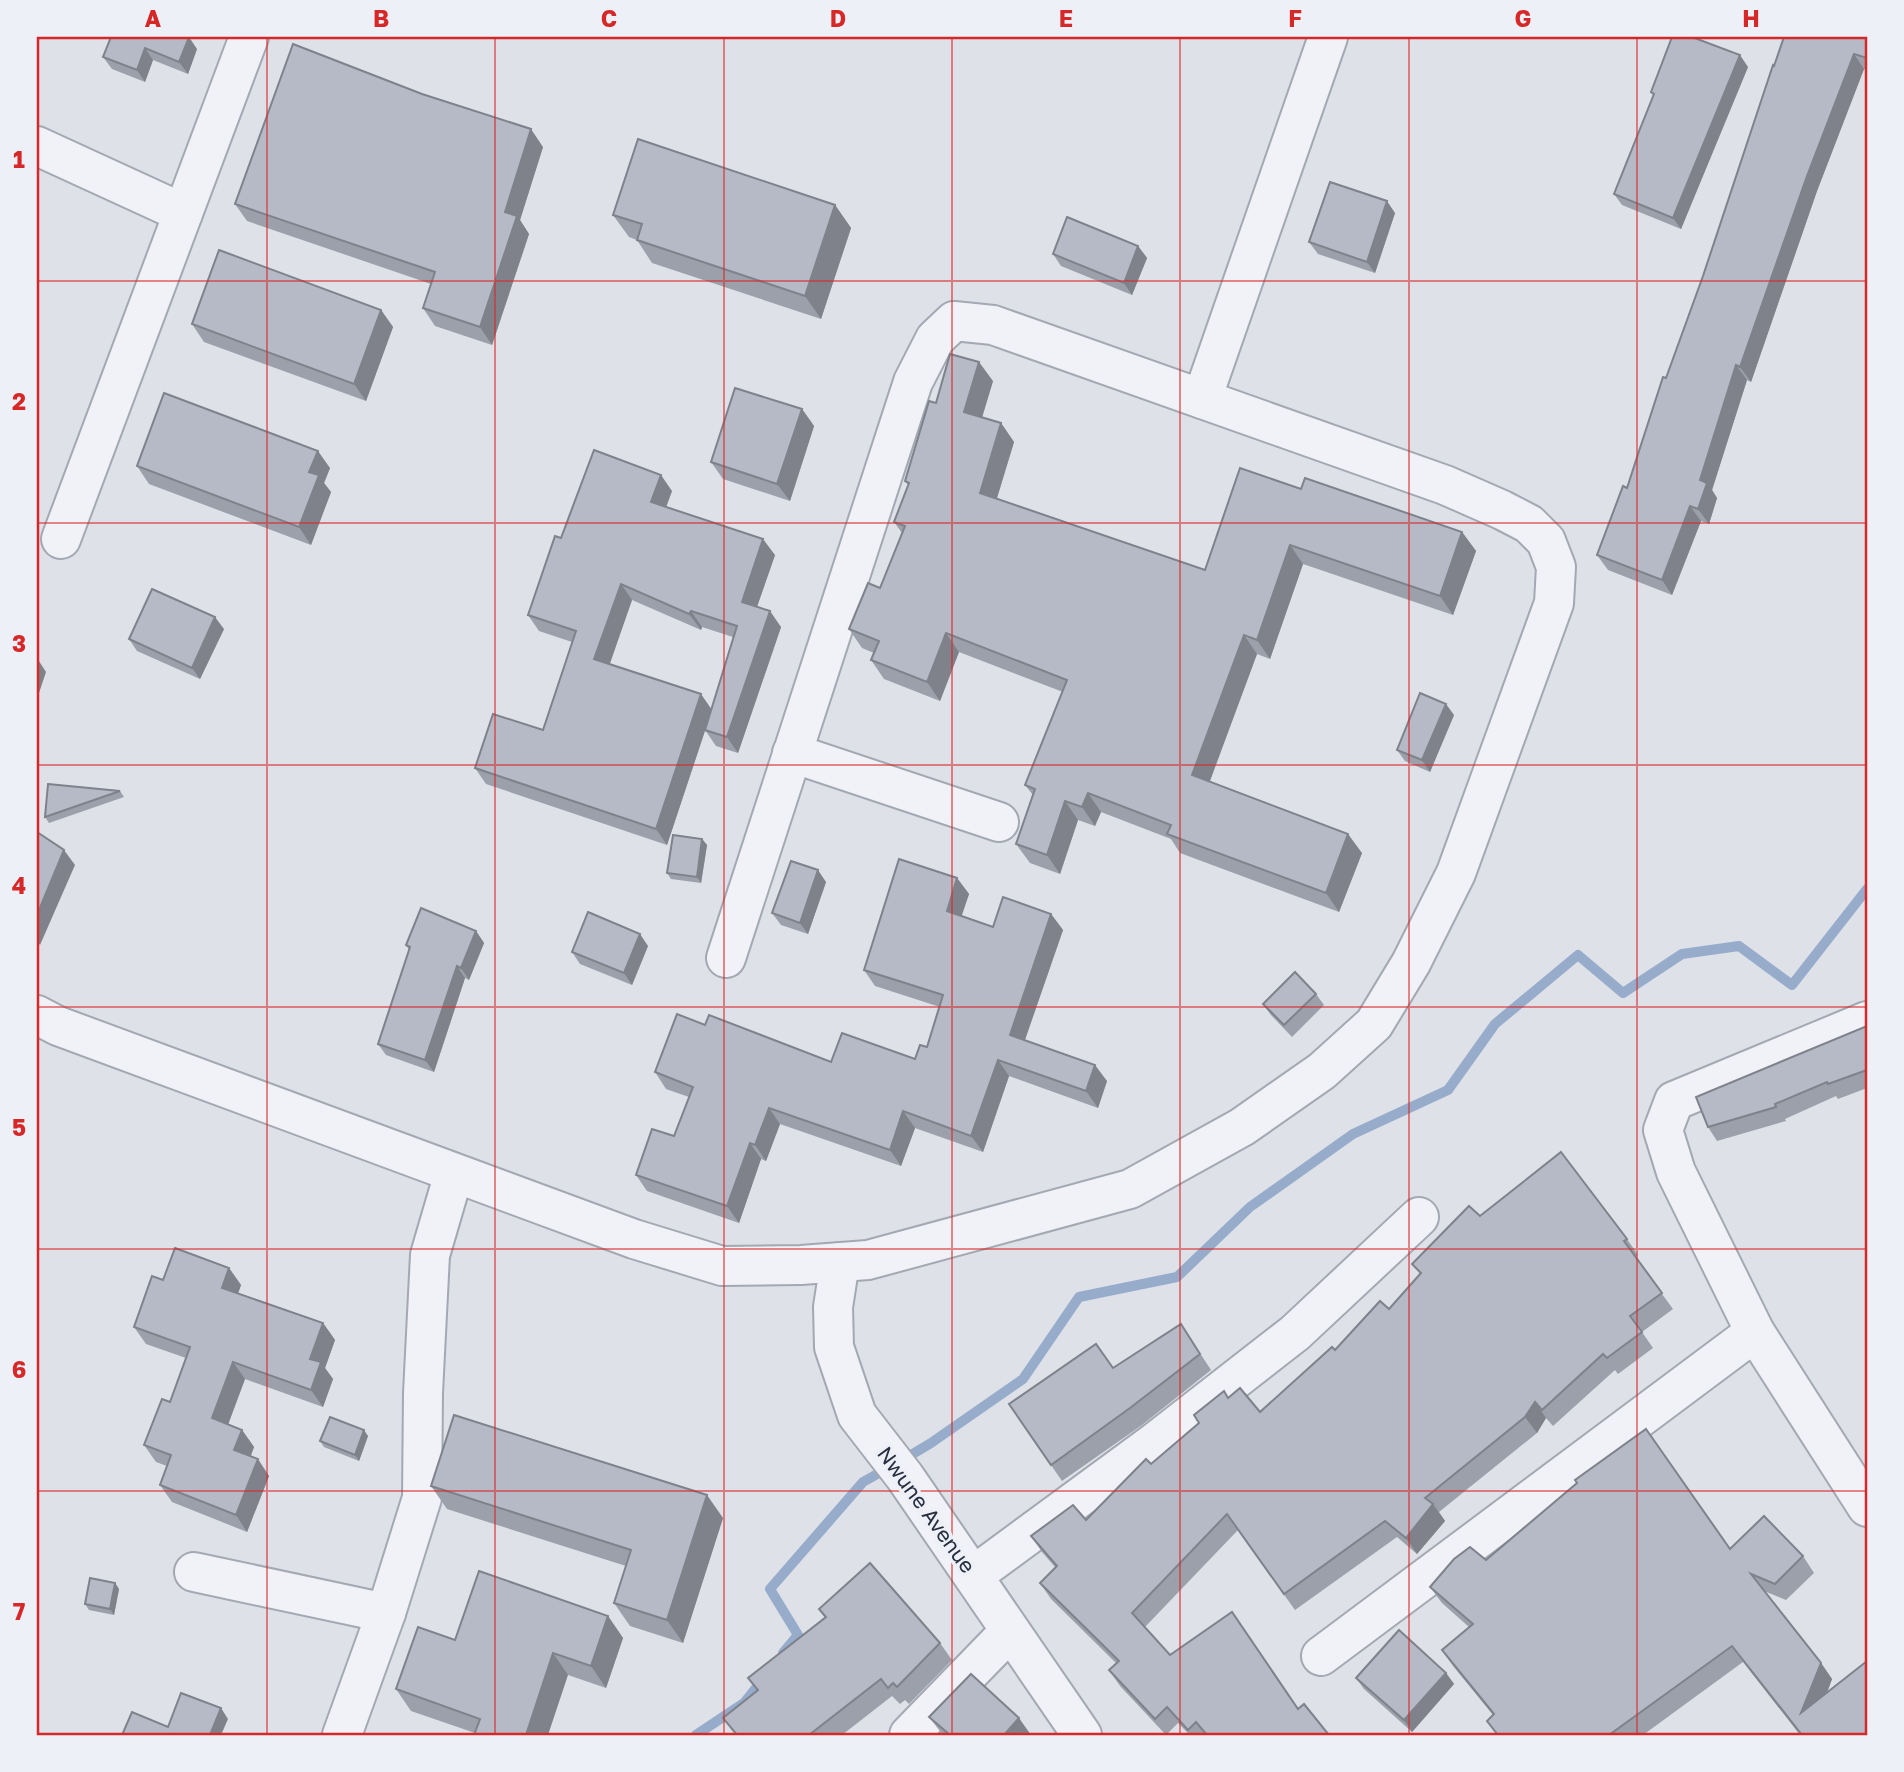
<svg xmlns="http://www.w3.org/2000/svg" width="1904" height="1772" viewBox="0 0 1904 1772" font-family="'Golos Text',sans-serif">
  <rect width="100%" height="100%" fill="#dee1e8"/>
  <g fill="none" stroke-linecap="round" stroke-linejoin="round">
    <g stroke="#97accb" stroke-width="10">
      <path d="M901,1461L931,1443L1023,1379L1079,1297L1177,1277L1250,1207L1353,1134L1448,1090L1495,1024L1578,955L1623,993L1682,954L1739,946L1792,985L1867,889"/>
      <path d="M783,1653L798,1635L770,1589L863,1482L888,1468"/>
      <path d="M696,1735L744,1703L763,1679"/>
    </g>
    <defs>
      <g id="street">
        <path d="M37,146L183,213"/>
        <path d="M1202,399L1328,37"/>
        <path d="M61,539L249,37"/>
        <path d="M792,753L999,822"/>
        <path d="M37,1015L58,1026L634,1239L722,1266L801,1265L868,1260L1130,1189L1242,1127L1322,1071L1374,1024L1411,963L1456,873L1554,603L1556,567L1546,541L1529,524L1502,510L1445,485L993,325L954,321L935,339L913,382L726,958"/>
        <path d="M1867,1021L1674,1101L1663,1130L1676,1172L1755,1332L1867,1507"/>
        <path d="M840,1262L833,1307L834,1347L857,1415L905,1477L1082,1735"/>
        <path d="M194,1572L386,1613"/>
        <path d="M974,1575L1155,1442L1295,1333L1419,1217"/>
        <path d="M1321,1656L1755,1332"/>
        <path d="M342,1735L386,1613L422,1498L423,1393L430,1255L454,1173"/>
        <path d="M909,1735L1010,1631"/>
      </g>
    </defs>
    <use href="#street" stroke="#a3a8b2" stroke-width="42"/>
    <use href="#street" stroke="#f1f2f7" stroke-width="38"/>
  </g>
  <g fill="#9ca0aa" fill-rule="evenodd">
    <path d="M111,37L197,49L188,74L153,60L145,82L112,69L103,57Z"/>
    <path d="M1867,37V70L1864,69L1817,191L1751,382L1747,380L1712,490L1717,498L1709,524L1701,521L1672,595L1608,570L1597,555L1627,488L1703,276L1774,66Z"/>
    <path d="M1748,67L1681,229L1622,205L1614,194L1653,95L1651,92Z"/>
    <path d="M543,147L520,220L529,234L492,345L435,326L423,308L431,284L247,221L235,204Z"/>
    <path d="M835,205L851,228L821,319L652,263L637,240L629,237L613,215Z"/>
    <path d="M1395,213L1375,273L1318,254L1309,242Z"/>
    <path d="M1138,246L1147,258L1132,295L1061,266L1053,254Z"/>
    <path d="M381,310L393,327L366,401L204,342L192,324Z"/>
    <path d="M993,381L982,417L1001,423L1014,442L997,498L1205,570L1301,489L1462,532L1476,551L1453,615L1303,564L1270,659L1257,654L1210,781L1362,853L1339,912L1180,853L1171,839L1101,812L1095,826L1078,820L1060,874L1030,863L1016,844L1033,795L1025,785L1063,692L959,652L940,701L884,679L871,660L874,653L862,648L849,629L880,588L902,533L894,522L908,485L905,481L936,403Z"/>
    <path d="M802,409L814,426L790,501L723,479L711,462Z"/>
    <path d="M137,466L330,468L324,483L331,492L311,545L149,484Z"/>
    <path d="M672,491L666,507L775,555L757,607L781,627L738,753L716,746L705,730L667,845L486,784L475,768L543,730L572,642L539,631L528,615L561,538ZM632,600L701,630L702,627L733,637L711,709L609,664Z"/>
    <path d="M224,629L200,679L137,651L129,639Z"/>
    <path d="M1454,715L1430,772L1405,761L1397,750Z"/>
    <path d="M120,791L124,797L49,823L45,817Z"/>
    <path d="M702,839L707,845L701,883L671,879L667,873Z"/>
    <path d="M957,878L969,894L961,916L993,927L1051,914L1063,930L1025,1040L1107,1081L1098,1108L1009,1076L983,1152L915,1128L901,1166L780,1124L766,1161L761,1159L739,1223L647,1191L636,1175L674,1136L689,1097L666,1089L655,1072L705,1025L831,1062L915,1059L927,1047L940,1007L875,986L864,970Z"/>
    <path d="M826,882L808,934L781,925L772,913Z"/>
    <path d="M476,931L484,943L469,980L465,978L434,1072L386,1055L378,1044L409,950L406,945Z"/>
    <path d="M648,946L632,985L580,964L572,952Z"/>
    <path d="M1316,994L1324,1005L1292,1037L1271,1015L1263,1004Z"/>
    <path d="M1867,1026V1088L1838,1099L1836,1096L1785,1119L1786,1121L1717,1141L1708,1127Z"/>
    <path d="M1480,1216L1627,1239L1638,1255L1635,1257L1673,1309L1642,1332L1653,1348L1618,1374L1615,1370L1553,1426L1546,1418L1537,1433L1439,1512L1445,1521L1417,1554L1397,1537L1295,1610L1238,1530L1145,1627L1170,1655L1298,1708L1329,1735H1190L1178,1723L1166,1735L1120,1686L1109,1670L1116,1663L1051,1599L1040,1583L1055,1567L1042,1552L1031,1536L1086,1520L1229,1398L1260,1412L1335,1350L1389,1309L1420,1274L1412,1264Z"/>
    <path d="M229,1268L241,1285L238,1293L323,1323L335,1340L325,1368L333,1379L323,1407L245,1379L228,1425L242,1430L254,1447L251,1456L269,1476L247,1532L172,1502L160,1485L167,1466L156,1462L144,1445L170,1402L186,1358L146,1344L134,1327L163,1280Z"/>
    <path d="M1181,1324L1211,1370L1142,1425L1062,1481L1009,1404L1113,1368Z"/>
    <path d="M368,1436L359,1461L324,1447L320,1441Z"/>
    <path d="M431,1486L723,1518L683,1643L630,1626L614,1603L626,1566L447,1509Z"/>
    <path d="M1730,1549L1803,1556L1814,1573L1786,1600L1764,1591L1821,1663L1832,1679L1827,1693L1867,1661V1735H1800L1743,1662L1643,1735H1497L1487,1721L1493,1715L1453,1666L1442,1650L1469,1627L1442,1603L1430,1587L1486,1560Z"/>
    <path d="M115,1583L119,1589L114,1615L89,1610L85,1604Z"/>
    <path d="M819,1609L940,1643L952,1660L909,1704L905,1700L900,1704L892,1696L842,1735H736L723,1718L758,1691L748,1678L825,1618Z"/>
    <path d="M608,1616L623,1638L606,1688L568,1675L475,1733L411,1711L396,1689L455,1640Z"/>
    <path d="M1446,1673L1454,1684L1412,1732L1364,1689L1356,1678Z"/>
    <path d="M929,1717L1031,1735H943Z"/>
  </g>
  <g fill="#7f828b">
    <path d="M189,37L197,49L188,74L179,62Z"/>
    <path d="M145,48L153,60L145,82L137,70Z"/>
    <path d="M1854,54L1864,69L1817,191L1751,382L1740,367L1807,176Z"/>
    <path d="M1740,55L1748,67L1681,229L1673,218Z"/>
    <path d="M531,129L543,147L520,220L529,234L492,345L480,327L505,212Z"/>
    <path d="M1387,201L1395,213L1375,273L1367,262Z"/>
    <path d="M835,205L851,228L821,319L805,296Z"/>
    <path d="M1138,246L1147,258L1132,295L1124,283Z"/>
    <path d="M381,310L393,327L366,401L354,384Z"/>
    <path d="M979,362L993,381L978,431L964,412Z"/>
    <path d="M1736,365L1747,380L1712,490L1717,498L1709,524L1698,509L1700,480Z"/>
    <path d="M802,409L814,426L790,501L777,484Z"/>
    <path d="M1001,423L1014,442L993,511L980,493Z"/>
    <path d="M318,451L330,468L324,483L331,492L311,545L299,527L309,472Z"/>
    <path d="M661,475L672,491L662,518L651,502Z"/>
    <path d="M1690,506L1701,521L1672,595L1662,580Z"/>
    <path d="M1462,532L1476,551L1453,615L1440,596Z"/>
    <path d="M763,539L775,555L753,618L742,602Z"/>
    <path d="M1290,545L1303,564L1270,659L1257,640Z"/>
    <path d="M621,584L632,600L606,675L594,659Z"/>
    <path d="M691,611L702,627L701,630L689,614Z"/>
    <path d="M770,611L781,627L738,753L727,737Z"/>
    <path d="M215,617L224,629L200,679L192,668Z"/>
    <path d="M946,633L959,652L940,701L927,682Z"/>
    <path d="M1244,635L1257,654L1205,794L1192,775Z"/>
    <path d="M37,658L46,672L37,699Z"/>
    <path d="M701,694L712,710L667,845L656,829Z"/>
    <path d="M1446,704L1454,715L1430,772L1422,760Z"/>
    <path d="M1088,793L1101,812L1095,826L1082,807Z"/>
    <path d="M1065,801L1078,820L1060,874L1047,855Z"/>
    <path d="M1348,834L1362,853L1339,912L1326,893Z"/>
    <path d="M702,839L707,845L701,883L697,877Z"/>
    <path d="M64,850L75,865L40,945L37,940V915Z"/>
    <path d="M818,870L826,882L808,934L800,923Z"/>
    <path d="M957,878L969,894L958,927L947,911Z"/>
    <path d="M1051,914L1063,930L1021,1051L1010,1035Z"/>
    <path d="M476,931L484,943L469,980L461,968Z"/>
    <path d="M640,934L648,946L632,985L624,973Z"/>
    <path d="M457,966L465,978L434,1072L425,1060Z"/>
    <path d="M998,1060L1009,1076L983,1152L971,1136Z"/>
    <path d="M1095,1065L1107,1081L1098,1108L1086,1091Z"/>
    <path d="M769,1108L780,1124L766,1161L755,1145Z"/>
    <path d="M903,1111L915,1128L901,1166L890,1150Z"/>
    <path d="M750,1143L761,1159L739,1223L727,1206Z"/>
    <path d="M229,1268L241,1285L234,1305L222,1288Z"/>
    <path d="M323,1323L335,1340L325,1368L333,1379L323,1407L311,1390L310,1359Z"/>
    <path d="M233,1362L245,1379L224,1435L212,1418Z"/>
    <path d="M1535,1402L1546,1418L1537,1433L1525,1417Z"/>
    <path d="M242,1430L254,1447L246,1467L234,1450Z"/>
    <path d="M364,1430L368,1436L359,1461L355,1455Z"/>
    <path d="M258,1459L269,1476L247,1532L236,1515Z"/>
    <path d="M707,1495L723,1518L683,1643L667,1620Z"/>
    <path d="M1433,1504L1445,1521L1417,1554L1406,1538Z"/>
    <path d="M115,1583L119,1589L114,1615L110,1609Z"/>
    <path d="M608,1616L623,1638L606,1688L591,1666Z"/>
    <path d="M553,1653L568,1675L548,1735H526Z"/>
    <path d="M1821,1663L1832,1679L1813,1730L1801,1713Z"/>
    <path d="M1446,1673L1454,1684L1412,1732L1404,1720Z"/>
    <path d="M221,1708L228,1719L221,1735H210Z"/>
    <path d="M1019,1718L1031,1735H1004Z"/>
  </g>
  <g fill="#b5bac6" stroke="#7f828b" stroke-width="2">
    <path d="M111,37H189L179,62L145,48L137,70L103,57Z"/>
    <path d="M1672,37H1692L1740,55L1673,218L1614,194L1654,94L1651,92Z"/>
    <path d="M1784,37H1867V58L1854,54L1807,176L1740,367L1736,365L1700,480L1707,483L1698,509L1690,506L1662,580L1597,555L1623,486L1627,488L1663,377L1666,378L1703,276L1773,65L1774,66Z"/>
    <path d="M293,44L422,94L531,129L505,212L517,216L480,327L423,308L435,272L235,204Z"/>
    <path d="M638,139L835,205L805,296L637,240L642,224L613,215Z"/>
    <path d="M1330,182L1387,201L1367,262L1309,242Z"/>
    <path d="M1067,217L1138,246L1124,283L1053,254Z"/>
    <path d="M219,250L381,310L354,384L192,324Z"/>
    <path d="M950,354L979,362L964,412L1001,423L980,493L1205,570L1240,468L1301,489L1305,478L1462,532L1440,596L1290,545L1257,640L1244,635L1192,775L1348,834L1326,893L1167,834L1171,825L1088,793L1082,807L1065,801L1047,855L1016,844L1035,789L1025,785L1067,680L946,633L927,682L871,660L879,641L849,629L868,583L880,588L905,526L894,522L909,483L905,481L929,401L936,403Z"/>
    <path d="M735,388L802,409L777,484L711,462Z"/>
    <path d="M164,393L318,451L309,472L319,475L299,527L137,466Z"/>
    <path d="M594,450L661,475L651,502L763,539L742,602L770,611L727,737L705,730L737,626L691,611L689,614L621,584L594,659L701,694L656,829L475,768L493,714L543,730L576,631L528,615L555,536L561,538Z"/>
    <path d="M152,589L215,617L192,668L129,639Z"/>
    <path d="M1420,693L1446,704L1422,760L1397,750Z"/>
    <path d="M48,784L120,791L45,817Z"/>
    <path d="M37,832L64,850L37,915Z"/>
    <path d="M673,835L702,839L697,877L667,873Z"/>
    <path d="M899,859L957,878L947,911L993,927L1003,897L1051,914L1010,1035L1095,1065L1086,1091L998,1060L971,1136L903,1111L890,1150L769,1108L755,1145L750,1143L727,1206L636,1175L652,1129L674,1136L693,1087L655,1072L677,1014L705,1025L709,1015L831,1062L842,1033L915,1059L920,1045L927,1047L943,995L864,970Z"/>
    <path d="M791,861L818,870L800,923L772,913Z"/>
    <path d="M421,908L476,931L461,968L457,966L425,1060L378,1044L410,947L406,945Z"/>
    <path d="M588,912L640,934L624,973L572,952Z"/>
    <path d="M1295,972L1316,994L1284,1025L1263,1004Z"/>
    <path d="M1867,1026V1070L1828,1084L1827,1082L1775,1104L1776,1107L1708,1127L1696,1097Z"/>
    <path d="M1561,1152L1627,1239L1624,1241L1662,1293L1630,1316L1642,1332L1607,1358L1603,1354L1542,1410L1535,1402L1525,1417L1425,1498L1433,1504L1406,1538L1385,1521L1284,1594L1227,1514L1132,1613L1170,1655L1232,1612L1298,1709L1304,1704L1329,1735H1207L1196,1722L1188,1730L1167,1707L1155,1719L1109,1670L1119,1661L1040,1583L1057,1566L1031,1536L1073,1505L1086,1520L1146,1459L1151,1464L1199,1423L1194,1415L1224,1391L1228,1398L1240,1388L1260,1412L1332,1347L1335,1350L1380,1301L1389,1309L1421,1273L1412,1264L1469,1206L1480,1216Z"/>
    <path d="M175,1248L229,1268L222,1288L323,1323L310,1359L321,1362L311,1390L233,1362L212,1418L242,1430L234,1450L258,1459L236,1515L160,1485L171,1455L144,1445L162,1399L170,1402L190,1347L134,1327L152,1276L163,1280Z"/>
    <path d="M1181,1324L1200,1354L1130,1408L1051,1465L1009,1404L1096,1344L1113,1368Z"/>
    <path d="M454,1415L707,1495L667,1620L614,1603L631,1550L431,1486Z"/>
    <path d="M330,1417L364,1430L355,1455L320,1441Z"/>
    <path d="M1646,1429L1730,1549L1764,1516L1803,1556L1775,1584L1751,1574L1821,1663L1801,1713L1867,1661V1733L1864,1735H1802L1732,1646L1609,1735H1498L1487,1721L1494,1714L1442,1650L1473,1624L1430,1587L1454,1559L1470,1547L1486,1560L1577,1483L1575,1480Z"/>
    <path d="M870,1563L940,1643L897,1687L893,1683L888,1688L881,1679L809,1735H737L723,1718L758,1690L748,1678L826,1617L819,1609Z"/>
    <path d="M479,1571L608,1616L591,1666L553,1653L526,1735H528H474L480,1719L396,1689L418,1627L455,1640Z"/>
    <path d="M90,1578L115,1583L110,1609L85,1604Z"/>
    <path d="M1399,1630L1446,1673L1404,1720L1356,1678Z"/>
    <path d="M971,1674L1019,1718L1004,1735H950L929,1717Z"/>
    <path d="M181,1693L221,1708L210,1735H122L132,1712L168,1727Z"/>
  </g>
  <path fill="none" stroke="#d62828" stroke-width="2" stroke-opacity="0.55" d="M267,37V1735M495,37V1735M724,37V1735M952,37V1735M1180,37V1735M1409,37V1735M1637,37V1735M37,281H1867M37,523H1867M37,765H1867M37,1007H1867M37,1249H1867M37,1491H1867"/>
  <g text-anchor="middle" stroke-width="7" stroke-linejoin="round" paint-order="stroke">
    <g font-size="21" fill="#262e40" stroke="#edf0f6">
      <text transform="translate(926 1510) rotate(54)" y="7">Nwune Avenue</text>
    </g>
  </g>
  <rect width="1904" height="1772" fill="none" stroke="#edf0f6" stroke-width="77"/>
  <rect x="38" y="38" width="1828" height="1696" fill="none" stroke="#d62828" stroke-width="2.5"/>
  <g font-size="23" text-anchor="middle" font-weight="bold" fill="#d62828">
    <text x="153" y="27">A</text>
    <text x="381" y="27">B</text>
    <text x="609" y="27">C</text>
    <text x="838" y="27">D</text>
    <text x="1066" y="27">E</text>
    <text x="1295" y="27">F</text>
    <text x="1523" y="27">G</text>
    <text x="1751" y="27">H</text>
    <text x="19" y="168">1</text>
    <text x="19" y="410">2</text>
    <text x="19" y="652">3</text>
    <text x="19" y="894">4</text>
    <text x="19" y="1136">5</text>
    <text x="19" y="1378">6</text>
    <text x="19" y="1620">7</text>
  </g>
</svg>
